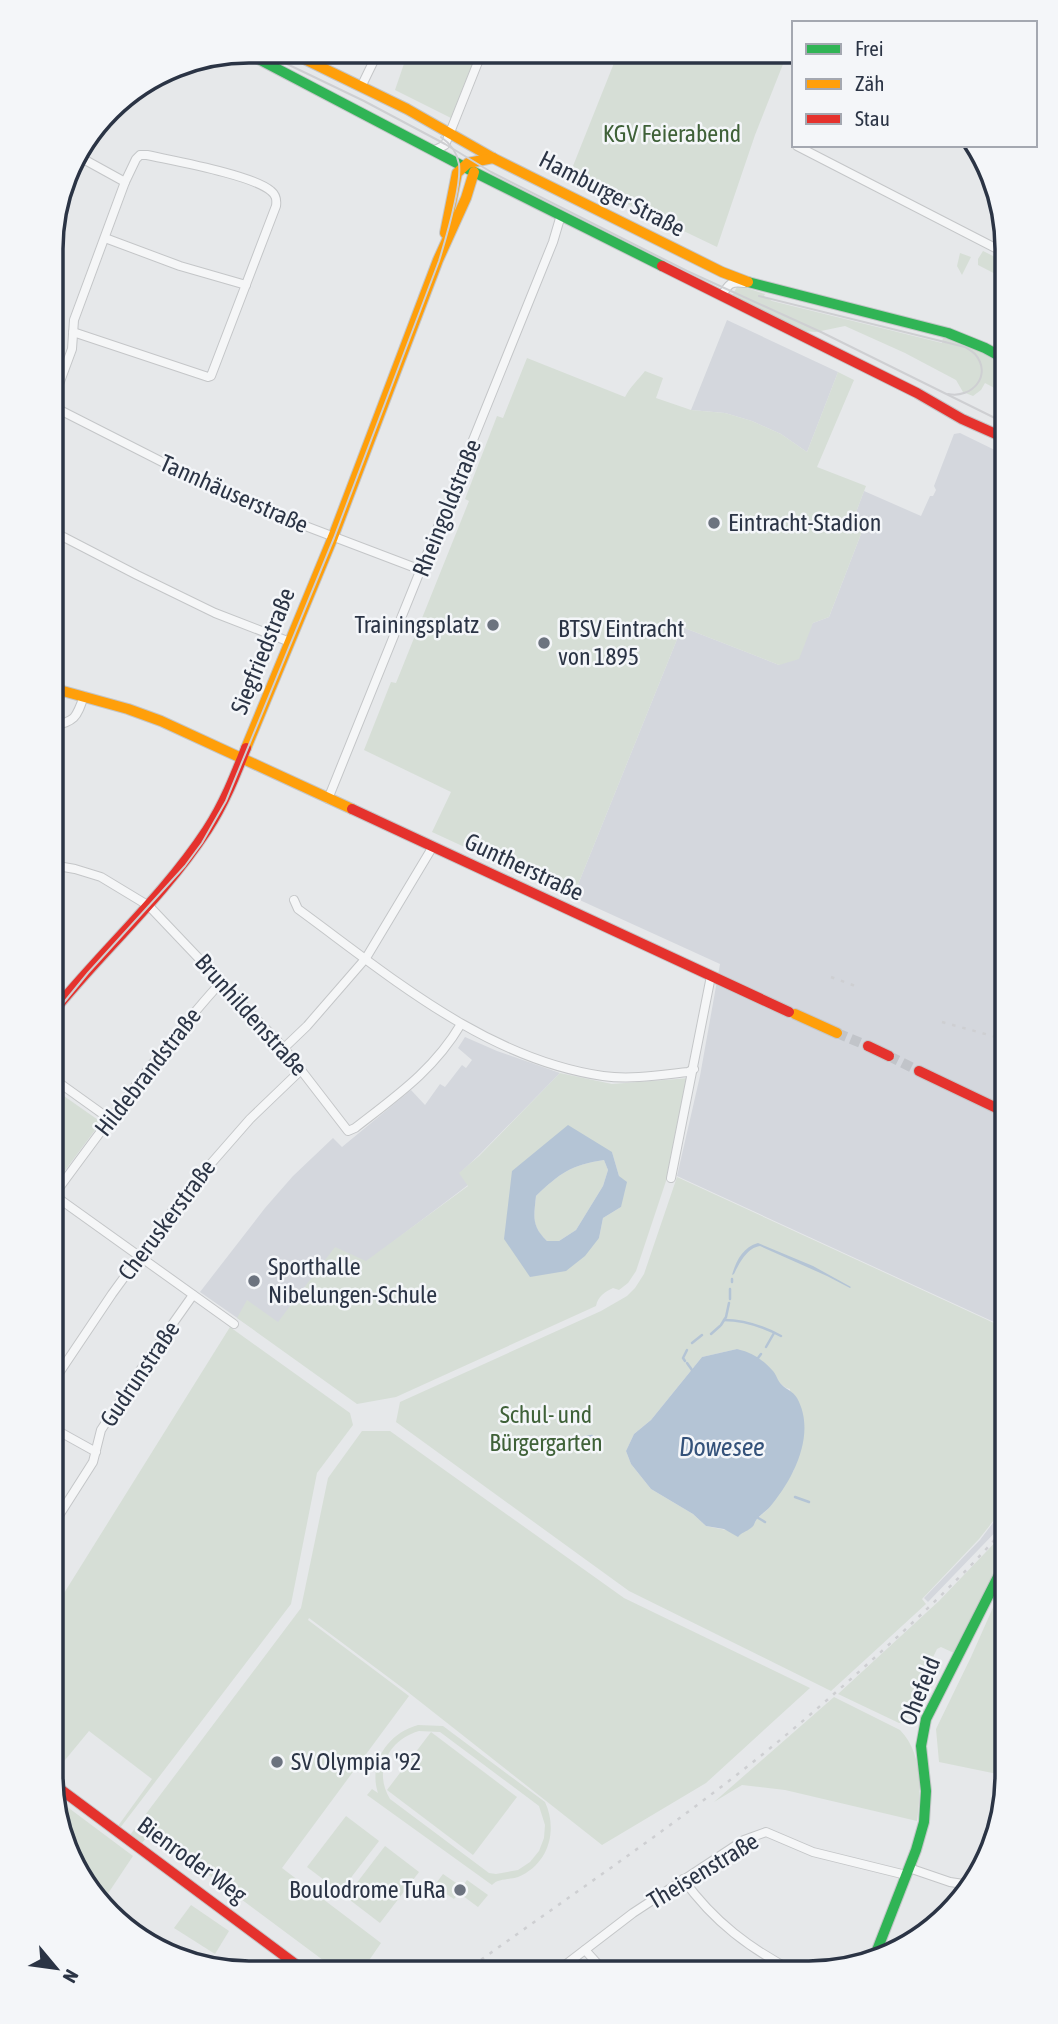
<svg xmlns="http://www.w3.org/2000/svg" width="1058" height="2024" viewBox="0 0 1058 2024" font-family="'Asap Condensed',sans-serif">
  <rect width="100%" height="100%" fill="#e6e8ea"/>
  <g fill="#d4d7dd">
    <path d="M727,320L838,372L807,452L781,434L752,421L725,413L691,410Z"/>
    <path d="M960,433L1007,456V1328L677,1176L700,1076L720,964L573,897L682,627L779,665L813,623L829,617L861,534L855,515L864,491L921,516L930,496H933L936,490L934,486L954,434Z"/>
    <path d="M465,1037L497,1051L560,1073L478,1156L460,1173L468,1185L266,1338L200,1292L265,1208L293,1176L333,1138L342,1147L411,1090L425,1105L440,1084L445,1087L462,1065L466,1068L472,1060L458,1048Z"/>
    <path d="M1007,1504V1520L928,1602L924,1598L980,1540Z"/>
  </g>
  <g fill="#d6ded6" fill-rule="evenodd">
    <path d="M408,52H479L453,119L395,90Z"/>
    <path d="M618,53L787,54L755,135L717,247L569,176Z"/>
    <path d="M983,251L1007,263V280L978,265V259Z"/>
    <path d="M960,253L971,257L962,275L957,266Z"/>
    <path d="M738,285L765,294L764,296L772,301L942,343L943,337L966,344L1007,365L1000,391L985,383L981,390L973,396L963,392L956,380L905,353L845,326L816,332L802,331L732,296Z"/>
    <path d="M527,358L625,397C630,387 638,380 645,371L663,378L656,398L691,410L725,413L752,421L781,434L807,452L838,372L854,380L817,467L866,486L855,515L861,534L829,617L813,623L799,659L779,665L682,627L573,897L432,832L451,792L364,750L391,682L396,683L469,501L465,499L497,416L503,418Z"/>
    <path d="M560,1073L612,1084L690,1078L666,1181L636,1271L628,1283L619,1290L613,1288C605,1292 598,1296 596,1306L396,1397L357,1404L237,1318L247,1300L278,1322L335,1247L366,1261L468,1186L459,1173L479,1156ZM612,1152L619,1176L621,1207L603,1218L599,1238L530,1277L512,1171Z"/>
    <path d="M51,1087L101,1122L55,1184L51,1182Z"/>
    <path d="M604,1160L608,1170L603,1186L576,1230L559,1241H547C531,1226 534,1216 536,1196C560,1173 571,1165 604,1160Z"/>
    <path d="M677,1177L1007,1329V1491L996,1505L998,1515L979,1539L922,1599L926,1604L831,1691L629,1591L396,1422L400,1402L601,1311L627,1296L635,1288L644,1274ZM737,1349L786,1388L790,1389L794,1470L769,1508L757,1519L752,1527L741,1533L706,1526L693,1514L651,1489L631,1464L626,1451L634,1434L651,1420L702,1357Z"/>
    <path d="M230,1327L350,1413L353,1425L317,1473L291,1604L120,1828L118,1826L152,1779L89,1731L51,1777V1614Z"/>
    <path d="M362,1431H390L624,1598L810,1688L706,1783L602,1845L404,1689L309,1618L308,1620L409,1696L282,1868L381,1943L361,1972H339L151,1832L142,1843L130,1835L301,1608L328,1478Z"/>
    <path d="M1007,1530V1551L954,1653L941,1647L937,1649L906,1712V1716L902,1723H899L838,1694L939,1601Z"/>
    <path d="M1007,1576V1776L939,1762L936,1729L971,1657Z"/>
    <path d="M834,1697L900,1730C923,1753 921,1792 917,1821L785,1790L742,1785L714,1802Z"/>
    <path d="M418,1725L443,1726L545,1802C558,1830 549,1864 518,1877C509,1880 498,1878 492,1885L367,1795L372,1789L378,1793C368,1763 388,1733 418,1725ZM419,1731L440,1732L539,1806L545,1825L544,1838L539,1851L530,1862L518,1870L496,1874L489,1873L390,1799C373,1771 388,1740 419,1731Z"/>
    <path d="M431,1732L517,1797L473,1855L387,1790Z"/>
    <path d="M54,1797L133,1856L103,1901L61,1838Z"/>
    <path d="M346,1816L379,1841L340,1892L307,1867Z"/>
    <path d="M385,1846L419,1872L380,1923L346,1897Z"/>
    <path d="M443,1874L462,1887L467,1880L488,1895L478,1907L459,1893L454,1899L434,1886Z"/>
    <path d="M191,1905L229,1931L215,1954L174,1928Z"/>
  </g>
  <g fill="#b4c4d5" fill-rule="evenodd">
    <path d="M568,1125L612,1152L619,1176L627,1182L621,1207L603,1218L599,1238L585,1256L566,1271L530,1277L504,1239L512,1171ZM604,1160L608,1170L603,1186L576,1230L559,1241H547C531,1226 534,1216 536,1196C560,1173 571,1165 604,1160Z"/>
    <path d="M758,1243L813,1266L851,1287L850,1288L827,1276L760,1246C747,1248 740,1262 734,1274L732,1275C736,1261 743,1247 758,1243Z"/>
    <path d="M737,1349C753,1353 762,1359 773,1371C777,1376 777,1380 782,1385C787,1390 793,1391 797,1398C817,1434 793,1480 769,1508C765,1512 760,1515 757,1519C754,1523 755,1525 751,1528C746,1532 742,1532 738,1537L724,1529L706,1526L693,1514L651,1489L631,1464L626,1451L634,1434L651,1420L702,1357Z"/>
  </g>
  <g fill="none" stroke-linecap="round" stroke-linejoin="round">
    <g stroke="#b4c4d5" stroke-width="2.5">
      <path d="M732,1282V1279"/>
      <path d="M730,1299V1289"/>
      <path d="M724,1320C745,1320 762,1326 781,1336"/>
      <path d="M721,1325L726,1317L729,1303"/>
      <path d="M711,1334L720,1326"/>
      <path d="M692,1343L702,1335"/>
      <path d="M766,1347L774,1333"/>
      <path d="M758,1358L761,1354"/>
      <path d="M685,1361L683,1358L687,1350"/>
      <path d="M687,1363L692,1370"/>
      <path d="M568,1440L592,1436"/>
      <path d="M795,1497L809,1502"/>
      <path d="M755,1516L765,1522"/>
    </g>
    <g stroke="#c1c4c9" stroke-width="10" stroke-dasharray="10 5" stroke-linecap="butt">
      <path d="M837,1033L868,1046"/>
      <path d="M889,1056L919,1071"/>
    </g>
    <defs>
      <g id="street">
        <path d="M362,85L378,52"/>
        <path d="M968,145L970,146"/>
        <path d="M797,146L1007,254"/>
        <path d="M433,151L445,145L447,140L482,52"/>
        <path d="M105,238L180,266L246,285"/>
        <path d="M722,296C728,284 731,281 744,283"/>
        <path d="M73,332L208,377L211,376L276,206C277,199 276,195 271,191C253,175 174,161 147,155H140L136,159L125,182"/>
        <path d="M52,403L72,349L74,320L125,182L76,155"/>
        <path d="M52,406L180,471L258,508L421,570"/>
        <path d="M52,531L137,575L215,613L290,642"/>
        <path d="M52,726C75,721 76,719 84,696"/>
        <path d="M328,799L553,242L561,215"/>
        <path d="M52,865L75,869L101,877L149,906L284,1048L348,1131L355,1128C396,1096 434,1070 461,1024"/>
        <path d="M294,900L298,909C391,977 486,1059 603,1076C631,1080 661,1075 688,1072L694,1069"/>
        <path d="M284,1048L307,1026L366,958L432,848"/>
        <path d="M51,1077L111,1120"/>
        <path d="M671,1178L711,976"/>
        <path d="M51,1193L234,1324"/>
        <path d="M51,1199C106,1124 160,1050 222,981"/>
        <path d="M51,1385L112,1294L187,1191L250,1119L301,1070"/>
        <path d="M51,1427L96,1452"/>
        <path d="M51,1528L93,1462L101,1430L145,1363L193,1295"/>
        <path d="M909,1868L950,1882L970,1885"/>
        <path d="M683,1879C714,1922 750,1949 797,1973"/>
        <path d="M585,1950L606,1973"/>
        <path d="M556,1972L633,1913L744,1840L766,1832L813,1852L906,1875"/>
      </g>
      <g id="fast">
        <path d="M245,52L474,172L662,266"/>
        <path d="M748,282L948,333L985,348L1007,360"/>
        <path d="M872,1963L916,1850L924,1822L926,1791L921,1746L926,1719L1007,1559"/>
      </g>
      <g id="slow">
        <path d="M288,51L407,109L493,158L722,272L748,282"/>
        <path d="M445,233L457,173L468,163L493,158"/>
        <path d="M52,688L128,709L161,721L352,809"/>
        <path d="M246,748L333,537L438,260L466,198L474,172"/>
        <path d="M795,1014L837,1033"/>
      </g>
      <g id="jam">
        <path d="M662,266L917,393L962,419L1007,439"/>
        <path d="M352,809L789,1012"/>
        <path d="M52,1013C102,951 163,897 207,830C224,804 235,776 246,748"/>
        <path d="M868,1046L889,1056"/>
        <path d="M919,1071L1007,1113"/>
        <path d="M52,1783L306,1972"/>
      </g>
    </defs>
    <use href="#street" stroke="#c4c6c8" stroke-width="10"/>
    <use href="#fast" stroke="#c4c6c8" stroke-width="12"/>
    <use href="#slow" stroke="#c4c6c8" stroke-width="12"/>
    <use href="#jam" stroke="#c4c6c8" stroke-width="12"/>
    <use href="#street" stroke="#f5f6f7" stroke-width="8"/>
    <use href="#fast" stroke="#30b455" stroke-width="10"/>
    <use href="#slow" stroke="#ff9f0a" stroke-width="10"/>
    <use href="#jam" stroke="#e5322d" stroke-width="10"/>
    <g stroke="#cecfd2" stroke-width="2">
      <path d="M260,51L364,101L445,144L491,172L687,271L821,332L1007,424"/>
      <path d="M759,296L965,347C968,349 972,351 975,354C993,375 972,399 948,394"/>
      <path d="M52,1017L88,973L185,866L202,843L226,801L334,538L439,261C446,238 462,186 459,164C457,152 451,144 441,137"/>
    </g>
    <g stroke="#cecfd2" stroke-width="2.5" stroke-dasharray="3.5 7" stroke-linecap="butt">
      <path d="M831,977L858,987"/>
      <path d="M942,1022L1007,1040"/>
      <path d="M464,1972C557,1905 652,1841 743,1770C795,1729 846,1684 895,1639C934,1603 972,1566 1007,1526"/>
    </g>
  </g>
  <g fill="#6c737f" stroke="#f4f6f9" stroke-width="2.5">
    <circle cx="714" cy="523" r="7"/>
    <circle cx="493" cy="625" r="7"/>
    <circle cx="544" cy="643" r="7"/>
    <circle cx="254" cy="1281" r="7"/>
    <circle cx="277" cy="1762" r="7"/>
    <circle cx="460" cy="1890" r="7"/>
  </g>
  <g text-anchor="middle" stroke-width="5" stroke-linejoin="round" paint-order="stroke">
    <g font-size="24" fill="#3f6138" stroke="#f4f6f9">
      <text x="672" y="142">KGV Feierabend</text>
      <text x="546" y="1423">Schul- und<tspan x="546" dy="28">Bürgergarten</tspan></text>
    </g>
    <g font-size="24" fill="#2b3445" stroke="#f4f6f9">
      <text transform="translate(612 194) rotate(27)" y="8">Hamburger Straße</text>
      <text transform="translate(234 494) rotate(24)" y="8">Tannhäuserstraße</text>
      <text transform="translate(447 508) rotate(-68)" y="8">Rheingoldstraße</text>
      <text transform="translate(263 651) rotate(-68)" y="8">Siegfriedstraße</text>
      <text transform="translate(524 867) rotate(25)" y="8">Guntherstraße</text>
      <text transform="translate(251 1015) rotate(48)" y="8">Brunhildenstraße</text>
      <text transform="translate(148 1072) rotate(-52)" y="8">Hildebrandstraße</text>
      <text transform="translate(167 1220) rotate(-53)" y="8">Cheruskerstraße</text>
      <text transform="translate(140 1374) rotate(-56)" y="8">Gudrunstraße</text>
      <text transform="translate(920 1691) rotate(-68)" y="8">Ohefeld</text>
      <text transform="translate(192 1860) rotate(36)" y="8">Bienroder Weg</text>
      <text transform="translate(703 1871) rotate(-31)" y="8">Theisenstraße</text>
    </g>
    <g font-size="24" fill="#2b3445" stroke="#f4f6f9" text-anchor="start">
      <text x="728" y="531">Eintracht-Stadion</text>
      <text x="479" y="633" text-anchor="end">Trainingsplatz</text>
      <text x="558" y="637">BTSV Eintracht<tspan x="558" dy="28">von 1895</tspan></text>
      <text x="268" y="1275">Sporthalle<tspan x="268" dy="28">Nibelungen-Schule</tspan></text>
      <text x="291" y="1770">SV Olympia '92</text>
      <text x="446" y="1898" text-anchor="end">Boulodrome TuRa</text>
    </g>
    <g font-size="26" font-style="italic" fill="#34527a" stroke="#f4f6f9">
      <text x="722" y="1456">Dowesee</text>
    </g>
  </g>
  <path d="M0 0H1058V2024H0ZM249 63H809A186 186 0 0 1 995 249V1775A186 186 0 0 1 809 1961H249A186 186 0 0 1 63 1775V249A186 186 0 0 1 249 63Z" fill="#f4f6f9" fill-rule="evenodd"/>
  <path fill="none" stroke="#2b3445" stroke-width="3.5" d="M249 63H809A186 186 0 0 1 995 249V1775A186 186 0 0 1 809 1961H249A186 186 0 0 1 63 1775V249A186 186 0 0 1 249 63Z"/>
  <rect x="792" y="21" width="245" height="126" fill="#f4f6f9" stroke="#a4a8b1" stroke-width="2"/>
  <rect x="806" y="44" width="35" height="10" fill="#30b455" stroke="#a4a8b1" stroke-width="2"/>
  <text x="855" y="56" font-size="21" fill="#2b3445">Frei</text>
  <rect x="806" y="79" width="35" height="10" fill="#ff9f0a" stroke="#a4a8b1" stroke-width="2"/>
  <text x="855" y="91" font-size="21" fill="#2b3445">Zäh</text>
  <rect x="806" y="114" width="35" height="10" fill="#e5322d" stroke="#a4a8b1" stroke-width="2"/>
  <text x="855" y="126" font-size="21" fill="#2b3445">Stau</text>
  <g transform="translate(56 1968) rotate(119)" stroke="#f4f6f9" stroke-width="5" paint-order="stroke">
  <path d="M0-5L12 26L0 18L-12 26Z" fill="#2b3445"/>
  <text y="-10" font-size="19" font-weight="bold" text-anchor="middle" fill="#2b3445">N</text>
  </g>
</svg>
